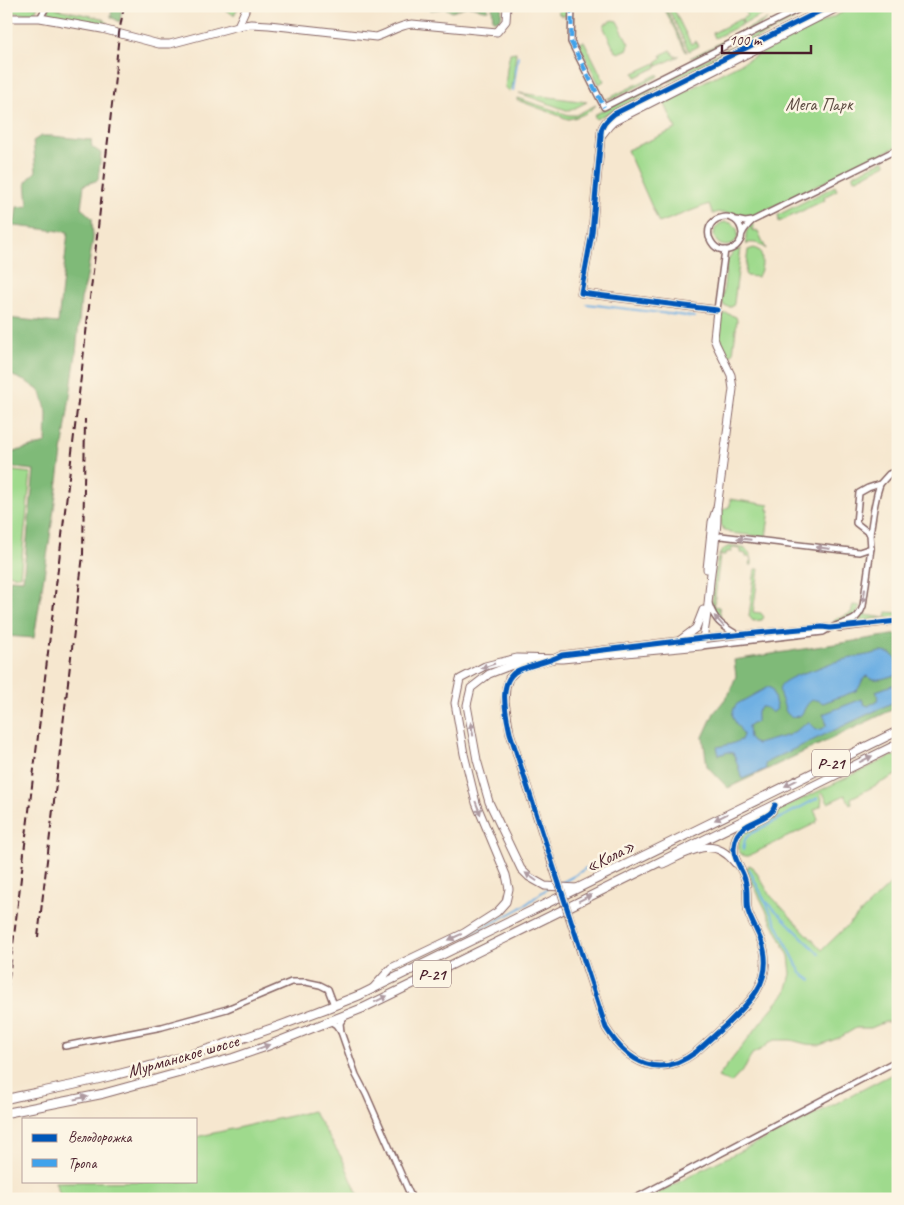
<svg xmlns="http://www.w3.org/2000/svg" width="904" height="1205" viewBox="0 0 904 1205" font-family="Caveat,sans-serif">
  <rect width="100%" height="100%" fill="#fcf5e5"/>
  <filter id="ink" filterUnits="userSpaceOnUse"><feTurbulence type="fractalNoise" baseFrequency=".02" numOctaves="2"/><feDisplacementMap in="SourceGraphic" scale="10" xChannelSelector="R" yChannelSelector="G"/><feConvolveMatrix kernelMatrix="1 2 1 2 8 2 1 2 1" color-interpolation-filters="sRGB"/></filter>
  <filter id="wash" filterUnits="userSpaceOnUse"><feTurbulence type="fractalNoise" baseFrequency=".0096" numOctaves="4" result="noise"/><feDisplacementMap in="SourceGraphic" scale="20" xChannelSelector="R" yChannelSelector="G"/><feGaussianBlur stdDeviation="1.12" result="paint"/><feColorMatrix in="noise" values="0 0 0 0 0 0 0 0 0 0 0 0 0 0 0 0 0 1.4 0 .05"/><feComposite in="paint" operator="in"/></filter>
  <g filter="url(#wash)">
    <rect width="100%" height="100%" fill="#f6e7cf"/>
    <g fill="#9fda8d" stroke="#747c5c">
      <path d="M6,6H38L35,12L26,14L6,12Z"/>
      <path d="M50,6H53L57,9L101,18L107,22L106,24H101L54,15L51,14L48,10Z"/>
      <path d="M218,6H239L234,15Z"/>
      <path d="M557,6H568V12L567,15L562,16L559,14Z"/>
      <path d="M663,6H665L687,52H686Z"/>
      <path d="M667,6H672L691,44L696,41L699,46L689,51Z"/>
      <path d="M742,6H755L759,13L764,14L744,24L741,19L747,16Z"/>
      <path d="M855,6H898V146L794,197L750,217L751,218C743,221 741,218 734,215C729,213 725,213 720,213L719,212L713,214L709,204L659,223L627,150L676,129L664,102Z"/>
      <path d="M792,16L794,20L669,82L667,79Z"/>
      <path d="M740,19L743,24L715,38L713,33Z"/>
      <path d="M767,19L765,22L696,57L690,58Z"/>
      <path d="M613,20L617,21L629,44L628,49L619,53L615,51L604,28L605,24Z"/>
      <path d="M584,41L604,81L599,84L579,44Z"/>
      <path d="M671,50L674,56H679L658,66L656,62L662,58L661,55Z"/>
      <path d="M516,52L513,83L510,92L505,88L507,68L510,53Z"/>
      <path d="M656,63L657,67L636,77L634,73Z"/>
      <path d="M658,74L659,76L615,98L607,99Z"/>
      <path d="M662,81L664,85L596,119L594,115Z"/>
      <path d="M519,93L587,102L569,111Z"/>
      <path d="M517,98L569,115H576L596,105C591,112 577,118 568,119L517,100Z"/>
      <path d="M884,160L886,162V164L857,179L853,178V175Z"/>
      <path d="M835,186L837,190L824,197L825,200L779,222L778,215Z"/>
      <circle cx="726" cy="234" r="12"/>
      <path d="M753,224L754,227L751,229L753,231H758L766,249C760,244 756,242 748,243L747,245C745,236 745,229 753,224Z"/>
      <path d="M741,248L734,303L733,306L731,307L724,306L722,301L727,261L733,252Z"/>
      <path d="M754,248L760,251C763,258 763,271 757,277L747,276L745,274L748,250Z"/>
      <path d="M726,313L736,317L737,320L733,354L731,356L725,355C718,339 717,335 718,318Z"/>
      <path d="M6,470L31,473L20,576L6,574Z"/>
      <path d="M730,499L769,505L768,510H770L766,537L730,533L724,530L721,524V511L730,506Z"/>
      <path d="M735,546C747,547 753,554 752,565H750L751,557H746V554L741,553V549L732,548L731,552H726L725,555H720L714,606L719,607L721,618L719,620C715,615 713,608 712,601C714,590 714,560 721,552C725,547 730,546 735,546Z"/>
      <path d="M755,569H759L753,612L761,613L764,617L762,620L753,621L749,616Z"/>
      <path d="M853,605L861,606C853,621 849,620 833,622L837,618L843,617L851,613Z"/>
      <path d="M864,611H865V615L886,618L887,612L898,613V616L853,622L858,620Z"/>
      <path d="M892,756H898V776L896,775L851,798L852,803L850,804L845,795L828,803L823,793L820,794L822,798L821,806L814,810L818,819L816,823L748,856C733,857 739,835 746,828C750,825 756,822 760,819Z"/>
      <path d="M749,865L753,867L771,896L822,950L898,877V1022H885L871,1028H856L841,1037L820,1045L806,1044L791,1040H774L769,1043L762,1049L752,1054L745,1068L731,1083L718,1077L769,1012L786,992L791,974L789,956L746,870Z"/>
      <path d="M898,1071V1199H647L709,1166L802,1121Z"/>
      <path d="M313,1111L343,1160L357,1193L363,1199H62L55,1182L196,1181V1137Z"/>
    </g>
    <g fill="#7fba78" stroke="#646c52">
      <path d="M112,6H122L120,22L111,17Z"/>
      <path d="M428,6H488V10C481,11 477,7 470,6C464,6 458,10 452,12L445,8L431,10Z"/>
      <path d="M492,6H502L501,18L499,20H493Z"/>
      <path d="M41,136H52L91,140L92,147L101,153L98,180L84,185L81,208L92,218L93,239L86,282L81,299L76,354L49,544L34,638L6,636V622L10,579L23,580L34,470L6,467V454L46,443L47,413L41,392L27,382L6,373V318L58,323L68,232L6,225V220L15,221L17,207L28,206L26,182L36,171L33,141Z"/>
      <path d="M898,634V707L728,788L707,766L703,737L714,713L729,694L736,676L734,660Z"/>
    </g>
    <g fill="#70b0e3" stroke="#5d6887">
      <path d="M881,652C896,653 898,660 898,674C887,677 876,683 867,676C860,680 862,686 856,691L823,703C810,694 807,706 801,715C792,719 786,716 784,706C782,699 775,688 784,682C793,676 803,673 813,670C819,668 825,665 831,663C848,658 864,656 881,652Z"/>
      <path d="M898,683V700L769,761L765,764L766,769L742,779L735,757L733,753L728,752L719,755L717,747L731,744L741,740L743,735C739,724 726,717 737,704L768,687L772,689L777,709L772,713C769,709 766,707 761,707L757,711V722L752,724L748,727L749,738L752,742L757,744L789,735L809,722L817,730L822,729L826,726V721L823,714L862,699L864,704L868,706L877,701L878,696L876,691Z"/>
    </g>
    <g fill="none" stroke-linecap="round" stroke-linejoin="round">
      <g stroke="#70b0e3" stroke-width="2">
        <path d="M513,91L518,56"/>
        <path d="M587,304L694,317"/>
        <path d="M743,850L745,839L750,834L818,798"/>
        <path d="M749,869L801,973L811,980"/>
        <path d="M561,883L574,876L586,868H591"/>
        <path d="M767,902L819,954"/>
        <path d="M470,934C486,926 503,918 519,909C528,904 537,895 547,889"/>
      </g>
    </g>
  </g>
  <g filter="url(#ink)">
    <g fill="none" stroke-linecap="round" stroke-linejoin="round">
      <defs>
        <g id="street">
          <path d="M572,6L571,42L604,107L805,6"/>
          <path d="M40,18L47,6"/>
          <path d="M736,220L745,222L752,221L898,149"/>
          <path d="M742,233C739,208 704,215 709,237C711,242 714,247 719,249C727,252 736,249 740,241C743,235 740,241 742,234C744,229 748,225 752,221"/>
          <path d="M717,310L725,250"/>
          <path d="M870,534L856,523L859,493L868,488L880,484L889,474L898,470"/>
          <path d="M713,539L721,536L859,552L871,548"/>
          <path d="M709,604C715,621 721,625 736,634"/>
          <path d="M839,628L898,621"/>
          <path d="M703,638L822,627L830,628"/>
          <path d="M701,646L823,632C828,629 833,627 838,625C852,621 858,620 863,606L871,548L870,534L874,508L877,494L880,484"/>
          <path d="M330,1021L336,1025L341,1032L340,1023L344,1017"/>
          <path d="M341,1032L356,1075L366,1094L412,1199"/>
          <path d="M65,1046L162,1027L227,1009L291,982H306L320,985L328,989L334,1005"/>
          <path d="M634,1199L898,1060"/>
        </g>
        <g id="secondary">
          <path d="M6,18H40L102,29L159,44H170L238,26L251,24L269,25L376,37C389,33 399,25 412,24L497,32L506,21L507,6"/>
          <path d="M238,26L247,6"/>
          <path d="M601,136L609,126L613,122L841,6"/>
          <path d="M707,569L712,522L716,510"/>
          <path d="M680,640L696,628L703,610"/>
          <path d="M530,662L515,664L489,674L471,688L467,705L477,760L489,802L521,869L529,877L545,886L577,888"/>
          <path d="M551,860L510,733L505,702L506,687L509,678L518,669L553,659L562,655L703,638"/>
          <path d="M663,864C689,852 713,834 735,863"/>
          <path d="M576,937L606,1028C628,1063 659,1080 696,1052C706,1043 717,1033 727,1024C749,1003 771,983 764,950C761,936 752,924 748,911C746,902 748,893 746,884C744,868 730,860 735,841C739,824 757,823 769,814C772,812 774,808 775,805"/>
          <path d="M373,988L391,968L464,933L497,912L506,902L509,889L506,875L476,803L464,754L455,703L460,679L485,666L517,658L562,659L701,646C708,622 708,597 711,573C714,551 718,530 717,508L733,389L731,375L716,344L714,338L717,310L581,293L592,233L601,136C600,126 607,120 614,114L830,6"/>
        </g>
        <g id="primary">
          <path d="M6,1099C39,1092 71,1086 103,1078C191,1057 277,1029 360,995L898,731"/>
          <path d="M6,1113L102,1094L233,1058L262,1048L363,1008L439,971L898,744"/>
        </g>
      </defs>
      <use href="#street" stroke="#866564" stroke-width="8"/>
      <use href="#secondary" stroke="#866564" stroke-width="9"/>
      <use href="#primary" stroke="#866564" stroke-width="10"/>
      <use href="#street" stroke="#fff" stroke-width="5"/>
      <use href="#secondary" stroke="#fff" stroke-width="7"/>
      <use href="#primary" stroke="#fff" stroke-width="8"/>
      <g stroke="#4a1f2b" stroke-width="2" stroke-dasharray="8 4" stroke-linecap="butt">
        <path d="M38,937L83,555L85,419"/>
        <path d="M6,1003L81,377L114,87L119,33L124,6"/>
      </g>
      <defs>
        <path id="secondary-bridge" d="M551,860L576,937"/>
      </defs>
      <use href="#secondary-bridge" stroke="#866564" stroke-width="9" stroke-linecap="butt"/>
      <use href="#secondary-bridge" stroke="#fff" stroke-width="7"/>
      <path stroke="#40a2eb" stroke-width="4" stroke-dasharray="8 4" stroke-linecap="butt" d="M572,6L571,42L604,107"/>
      <defs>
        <g id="cycleway">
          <path d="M717,310L581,293L592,233L601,136C600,126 607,120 614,114L830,6"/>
          <path d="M775,805C774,808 772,812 769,814C757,823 739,824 735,841C730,860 744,868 746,884C748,893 746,902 748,911C752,924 761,936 764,950C771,983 749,1003 727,1024C717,1033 706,1043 696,1052C659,1080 628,1063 606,1028L510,733C506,714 496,678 521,669C534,664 549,662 562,655L703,638L822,627L830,628L898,621"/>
        </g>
      </defs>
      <use href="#cycleway" stroke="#fcf5e5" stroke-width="8"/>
      <use href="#cycleway" stroke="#0057b8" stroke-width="5"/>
    </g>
    <defs><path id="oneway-solid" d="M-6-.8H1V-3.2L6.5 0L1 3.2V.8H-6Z" transform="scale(1.25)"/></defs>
    <g fill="#ae9aa0">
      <use href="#oneway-solid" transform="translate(744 539) rotate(-174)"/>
      <use href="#oneway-solid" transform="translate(823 548) rotate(-173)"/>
      <use href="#oneway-solid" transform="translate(864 596) rotate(98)"/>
      <use href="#oneway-solid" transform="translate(719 621) rotate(-132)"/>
      <use href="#oneway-solid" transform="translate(488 666) rotate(161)"/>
      <use href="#oneway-solid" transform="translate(472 729) rotate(-100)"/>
      <use href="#oneway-solid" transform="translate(866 759) rotate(-26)"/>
      <use href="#oneway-solid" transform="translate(791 783) rotate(153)"/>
      <use href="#oneway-solid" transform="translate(478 808) rotate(69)"/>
      <use href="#oneway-solid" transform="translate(721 817) rotate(154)"/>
      <use href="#oneway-solid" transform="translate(531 877) rotate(-145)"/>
      <use href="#oneway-solid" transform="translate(585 898) rotate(-26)"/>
      <use href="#oneway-solid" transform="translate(455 937) rotate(155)"/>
      <use href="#oneway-solid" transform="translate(381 999) rotate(-26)"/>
      <use href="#oneway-solid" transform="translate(263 1047) rotate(-20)"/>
      <use href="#oneway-solid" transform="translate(81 1098) rotate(-11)"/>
    </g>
  </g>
  <g text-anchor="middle" stroke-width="5" stroke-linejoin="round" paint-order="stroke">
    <g fill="#fcf5e5" stroke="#7f5f63" stroke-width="1">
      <rect x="812" y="749.5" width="38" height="27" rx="4"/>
      <rect x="413" y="960.5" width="38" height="27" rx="4"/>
    </g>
    <g font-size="16" font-weight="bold" fill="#4a1f2b">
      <text x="831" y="769">Р-21</text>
      <text x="432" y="980">Р-21</text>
    </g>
    <g font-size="18" fill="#5f4e44" stroke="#fcf5e5">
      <text x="819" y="110">Мега Парк</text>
    </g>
    <g font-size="18" fill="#4a1f2b" stroke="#fcf5e5">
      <text transform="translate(610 856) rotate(-26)" y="6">«Кола»</text>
      <text transform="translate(183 1056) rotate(-16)" y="6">Мурманское шоссе</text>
    </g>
  </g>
  <rect width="904" height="1205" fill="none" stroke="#fcf5e5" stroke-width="25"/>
  <rect x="22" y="1118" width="175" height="65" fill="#fcf5e5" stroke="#b59f9b"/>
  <rect x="32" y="1134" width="25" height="8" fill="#0057b8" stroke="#b59f9b"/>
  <text x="68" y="1142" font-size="15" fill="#4a1f2b">Велодорожка</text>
  <rect x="32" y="1159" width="25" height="8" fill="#40a2eb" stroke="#b59f9b"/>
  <text x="68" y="1168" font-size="15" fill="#4a1f2b">Тропа</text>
  <path d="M722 45v8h89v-8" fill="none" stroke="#4a1f2b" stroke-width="2.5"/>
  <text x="729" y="45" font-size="15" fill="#4a1f2b" stroke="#fcf5e5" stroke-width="4" paint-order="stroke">100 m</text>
</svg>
